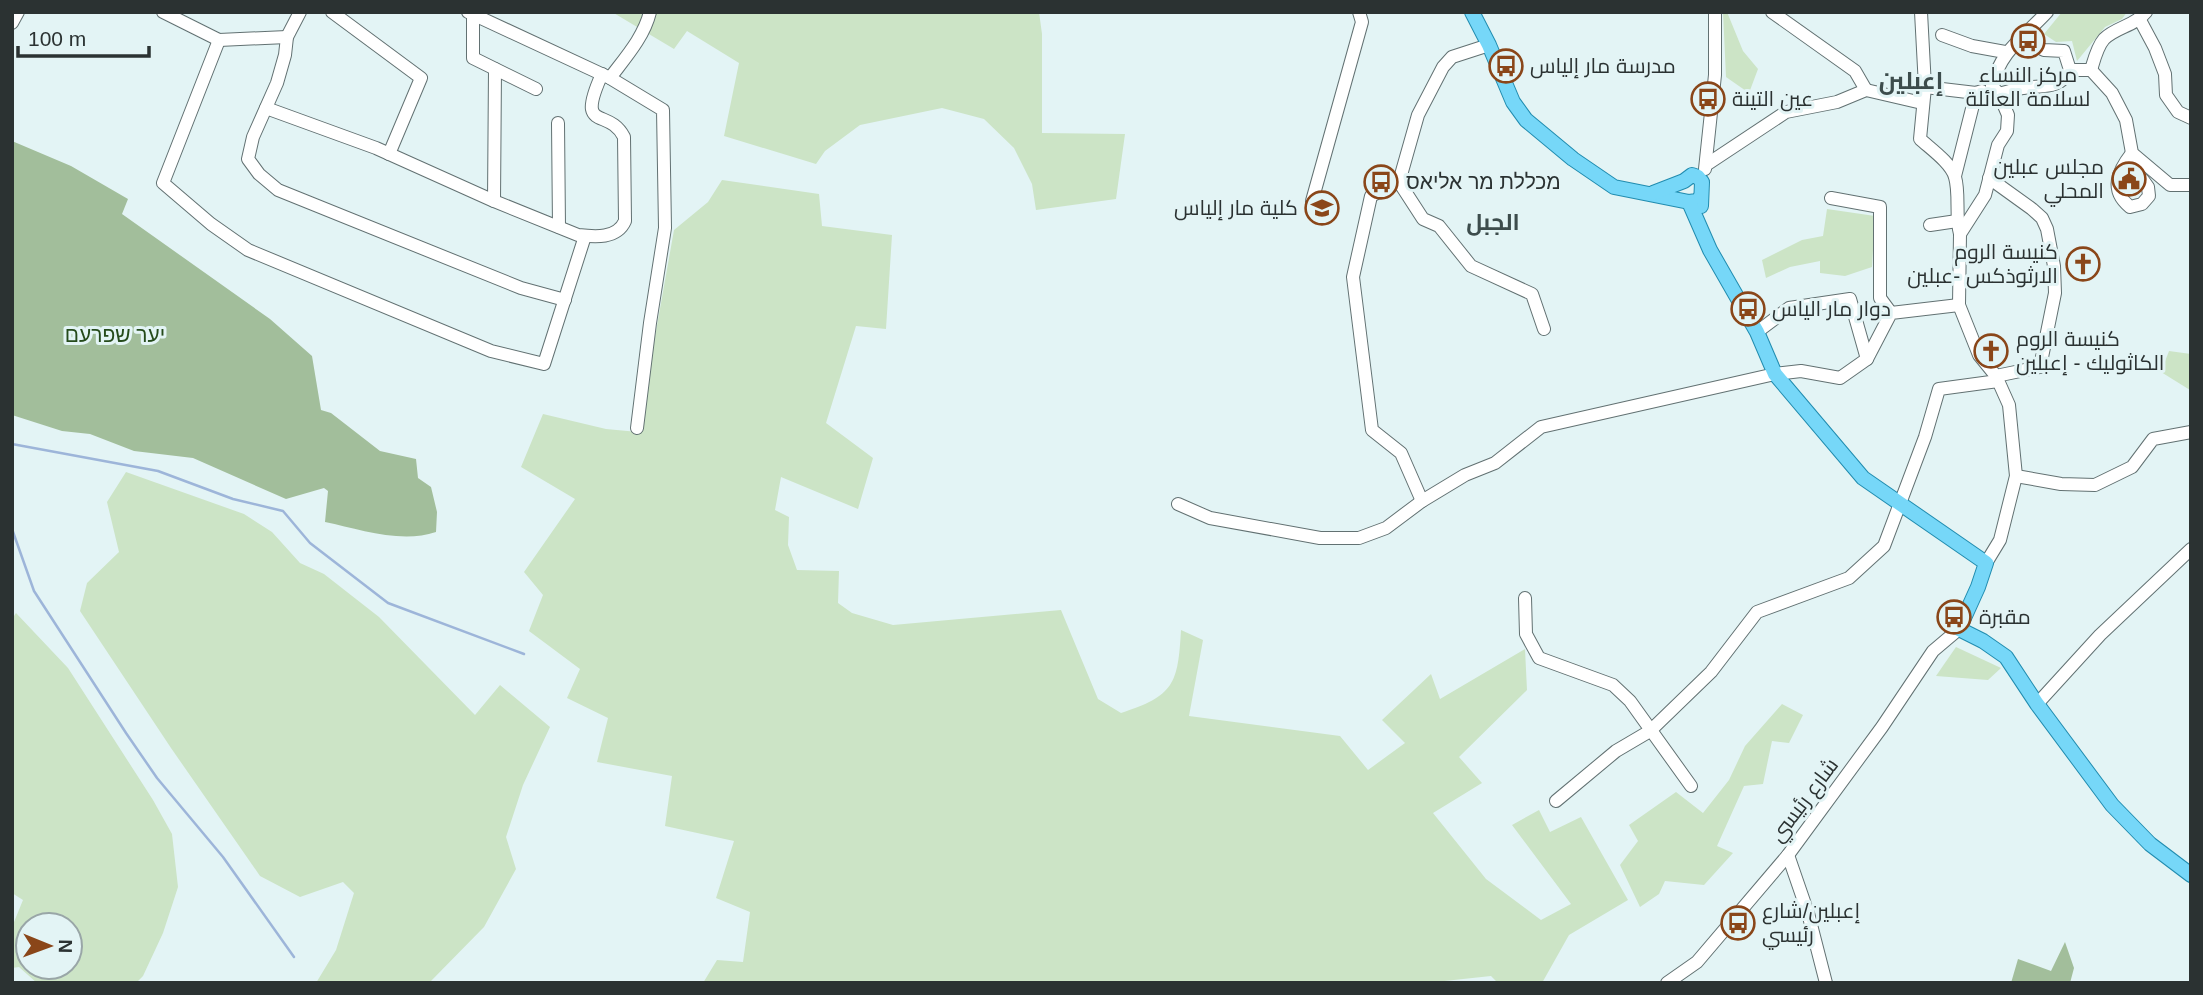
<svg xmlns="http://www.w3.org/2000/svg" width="2203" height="995" viewBox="0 0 2203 995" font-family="Arial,Cairo,'Noto Sans Hebrew',sans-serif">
  <rect width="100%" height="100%" fill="#e3f4f5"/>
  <g fill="#cce4c6" fill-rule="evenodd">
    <path d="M612,12H1039L1042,34V133L1125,134L1116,199L1036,210L1032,184L1014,148L984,119L942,108L860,125L825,151L816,164L724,136L739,63L687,31L674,49Z"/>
    <path d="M1723,12H1727L1743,51L1758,69L1749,93L1726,77Z"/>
    <path d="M2062,12H2127L2122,19L2105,27L2077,61L2072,41L2056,42L2044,34Z"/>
    <path d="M722,180L819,194L822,226L892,235L886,329L856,326L826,423L873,458L858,509L781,477L775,510L789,517L788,545L797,570L839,571L838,603L852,613L893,625L1061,610L1098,699L1121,713C1174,696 1178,684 1181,630L1203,640L1189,716L1340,736L1368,770L1405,743L1382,720L1431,674L1440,699L1525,649L1527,690L1459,757L1482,783L1433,813L1486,879L1541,920L1571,904L1512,825L1539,810L1550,832L1581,817L1628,900L1569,935L1542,983H1498L1491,976L1426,983H703L717,960L743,962L750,912L716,898L734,841L665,826L672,776L597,762L608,718L567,698L580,669L529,631L543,595L524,572L575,499L521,467L543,414L606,429L638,432L674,230L708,202Z"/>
    <path d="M1827,209L1875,216L1872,267L1845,276L1820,273V261L1790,267L1766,278L1762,260L1802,240L1823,236Z"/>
    <path d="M2169,351L2191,354L2190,390L2161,372Z"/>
    <path d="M126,472L244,514L272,532L300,563L324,574L379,617L475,715L500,685L550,727L523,785L506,837L516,869L484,927L431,981L432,983H316L336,950L354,893L343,882L300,897L260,876L171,748L80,611L87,583L119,552L107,502Z"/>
    <path d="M16,613L68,668L153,800L172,834L178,887L163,933L143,976L136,983H37L19,967L12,968V927L23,900L12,893V619ZM28,925H70V967H28Z"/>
    <path d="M1956,647L2001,668L1988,680L1936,676Z"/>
    <path d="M1782,704L1803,715L1789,743L1772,741L1763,784L1744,786L1717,846L1733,853L1704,885L1665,881L1659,894L1640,907L1620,865L1638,841L1629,825L1676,792L1703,813L1729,780L1745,746Z"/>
  </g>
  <g fill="#a2be9b">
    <path d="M12,141L71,166L128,199L122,214L270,319L312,356L321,410L331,413L380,451L416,459L418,478L431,487L437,512L436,532C401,544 359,529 325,522L328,491L324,488L286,499L193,458L134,451L90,434L62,431L12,415Z"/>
    <path d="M2065,942L2074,968L2070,983H2011L2018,959L2051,971Z"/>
  </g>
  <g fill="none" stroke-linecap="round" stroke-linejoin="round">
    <g stroke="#9db5d9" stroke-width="2.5">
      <path d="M12,444L158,471L233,499L283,511L310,543L388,603L524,654"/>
      <path d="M12,529L34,591L126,733L157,778L223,857L294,957"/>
    </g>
    <defs>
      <g id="minor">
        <path d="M163,12L219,40L287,37"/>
        <path d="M300,12L287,37L285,55L277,83L253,137L248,159L259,174L278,190L521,288L565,300"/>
        <path d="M332,12L421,78L389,154"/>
        <path d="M468,12L610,78L663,110L665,228L650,323L637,428"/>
        <path d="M1772,12L1855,71L1866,90"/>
        <path d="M1921,12L1925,87L1920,139C1931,149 1951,163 1955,177C1960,194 1955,216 1960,234"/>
        <path d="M473,14V58L536,89"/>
        <path d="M2140,20L2155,48L2165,74L2166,95L2178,112L2191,118"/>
        <path d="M12,23L18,12"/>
        <path d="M1942,35L1972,46L2005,52"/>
        <path d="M2022,39L2044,50L2064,51L2070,70"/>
        <path d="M219,40L163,183L211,224L248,250L491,351L544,364L585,236"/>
        <path d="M1489,45L1452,57L1443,67L1418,115L1399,182L1423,219L1439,226L1471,266L1532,294L1544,329"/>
        <path d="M2091,70C2094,60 2097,47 2104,39C2116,27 2135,26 2146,12"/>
        <path d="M610,78C625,58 644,37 650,12"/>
        <path d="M1992,86C2000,51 2024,37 2047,12"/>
        <path d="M1925,87L1976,93L1982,91"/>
        <path d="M1999,94C2007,92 2015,89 2023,88C2041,85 2060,90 2070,70H2091L2112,93L2126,120L2132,153L2170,185H2191"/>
        <path d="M266,108L376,148L494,201L578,235C595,237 617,239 625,221L624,137C608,106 575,134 602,74"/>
        <path d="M558,123L559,227"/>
        <path d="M2132,153C2118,171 2109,190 2130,207L2142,204L2149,196L2148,187L2143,180"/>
        <path d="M1706,165L1786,112L1837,102L1866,90L1922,103"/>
        <path d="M1705,169L1715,75V12"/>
        <path d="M1955,176L1976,93"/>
        <path d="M1989,178L2032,209L2042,218L2047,229L2054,266L2055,293L2040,367L1996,376"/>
        <path d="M1399,182L1371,196L1353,277L1372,430L1401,453L1422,501"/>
        <path d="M1831,198L1880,207V298L1891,313"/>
        <path d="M494,201L495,69"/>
        <path d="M1312,201L1362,22L1359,12"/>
        <path d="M1930,225L1957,221"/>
        <path d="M1757,332L1789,308L1850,299L1867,359"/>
        <path d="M2016,476L2061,484L2095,485L2132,467L2153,439L2191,432"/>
        <path d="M1178,504L1210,518L1320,538H1359L1386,528L1422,501L1465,475L1495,463L1541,427L1775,374L1801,371L1840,378L1867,359L1891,313L1959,305"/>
        <path d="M1986,563L2000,540L2016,476L2009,405L1996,376L1979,355L1959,305L1960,234L1985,195L1998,145L2007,131L2008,115L1999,94L1992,86"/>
        <path d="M1525,598L1526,634L1539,658L1613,685L1630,701L1691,786"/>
        <path d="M2037,704L2100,635L2191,549"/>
        <path d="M1556,801L1616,751L1650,731L1711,672L1757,612L1849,578L1884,546L1925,437L1939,389L1998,381"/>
        <path d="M1788,855L1808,913L1826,983"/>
        <path d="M1667,983L1697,962L1788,855L1882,727L1933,651L1959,629"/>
      </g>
      <g id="major">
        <path d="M1472,12L1489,45L1513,102L1526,120L1573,159L1614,187L1689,202L1697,201L1701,197"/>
        <path d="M1653,193L1684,181L1692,175L1698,177L1702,182L1701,206"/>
        <path d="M1689,202L1710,250L1757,332L1775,374L1863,478L1986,563L1978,587L1959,629L1983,641L2006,657L2037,704L2112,805L2150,844L2191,875"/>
      </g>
    </defs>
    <use href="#minor" stroke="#627172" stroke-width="14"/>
    <use href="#major" stroke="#218caf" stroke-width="16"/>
    <use href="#minor" stroke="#fff" stroke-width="12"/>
    <use href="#major" stroke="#76d7f8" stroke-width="14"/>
  </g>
  <defs>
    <symbol id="bus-ring" viewBox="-11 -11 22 22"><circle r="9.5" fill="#e3f4f5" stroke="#8a4619" stroke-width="1.5"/><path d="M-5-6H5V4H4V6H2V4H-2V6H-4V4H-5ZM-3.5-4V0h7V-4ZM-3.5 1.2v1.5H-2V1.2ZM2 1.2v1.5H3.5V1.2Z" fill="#8a4619"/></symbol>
    <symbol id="civic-ring" viewBox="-11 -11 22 22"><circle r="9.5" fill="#e3f4f5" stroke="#8a4619" stroke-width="1.5"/><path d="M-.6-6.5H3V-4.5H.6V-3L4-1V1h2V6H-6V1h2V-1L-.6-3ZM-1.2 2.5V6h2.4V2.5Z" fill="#8a4619"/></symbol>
    <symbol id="university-ring" viewBox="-11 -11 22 22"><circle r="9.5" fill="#e3f4f5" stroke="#8a4619" stroke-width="1.5"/><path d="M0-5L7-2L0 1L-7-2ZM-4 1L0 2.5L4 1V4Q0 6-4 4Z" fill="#8a4619"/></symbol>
    <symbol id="church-ring" viewBox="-11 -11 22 22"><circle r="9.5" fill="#e3f4f5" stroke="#8a4619" stroke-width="1.5"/><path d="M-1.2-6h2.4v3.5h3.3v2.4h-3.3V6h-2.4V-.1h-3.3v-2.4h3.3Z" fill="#8a4619"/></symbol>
  </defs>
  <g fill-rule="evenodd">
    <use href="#bus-ring" x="2009" y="22" width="38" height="38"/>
    <use href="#bus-ring" x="1487" y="47" width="38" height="38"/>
    <use href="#bus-ring" x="1689" y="80" width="38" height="38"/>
    <use href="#civic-ring" x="2110" y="160" width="38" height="38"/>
    <use href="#bus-ring" x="1362" y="163" width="38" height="38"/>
    <use href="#university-ring" x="1303" y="189" width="38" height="38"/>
    <use href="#church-ring" x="2064" y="245" width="38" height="38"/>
    <use href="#bus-ring" x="1729" y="290" width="38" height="38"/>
    <use href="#church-ring" x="1972" y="332" width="38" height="38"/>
    <use href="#bus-ring" x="1935" y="598" width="38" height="38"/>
    <use href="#bus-ring" x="1719" y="904" width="38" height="38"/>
  </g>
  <g text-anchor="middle" stroke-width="6" stroke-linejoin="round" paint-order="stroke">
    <g font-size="21" fill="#2b3232" stroke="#e3f4f5" text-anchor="start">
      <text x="1530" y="73">مدرسة مار إلياس</text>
      <text x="2028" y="82" text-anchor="middle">مركز النساء<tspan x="2028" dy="24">لسلامة العائلة</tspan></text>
      <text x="1732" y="106">عين التينة</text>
      <text x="2104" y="174" text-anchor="end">مجلس عبلين<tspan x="2104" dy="24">المحلي</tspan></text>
      <text x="1406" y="189">מכללת מר אליאס</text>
      <text x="1298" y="215" text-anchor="end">كلية مار إلياس</text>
      <text x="2058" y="259" text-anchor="end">كنيسة الروم<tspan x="2058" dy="24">الارثوذكس -عبلين</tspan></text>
      <text x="1772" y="316">دوار مار الياس</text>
      <text x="2016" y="346">كنيسة الروم<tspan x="2016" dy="24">الكاثوليك - إعبلين</tspan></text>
      <text x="1979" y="624">مقبرة</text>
      <text x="1762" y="918">إعبلين/شارع<tspan x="1762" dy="24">رئيسي</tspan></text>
    </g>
    <g font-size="21" fill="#254b1b" stroke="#e3f4f5">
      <text x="115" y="342">יער שפרעם</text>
    </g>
    <g font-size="21" fill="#2b3232" stroke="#e3f4f5">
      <text transform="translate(1804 800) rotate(-53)" y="7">شارع رئيسي</text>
    </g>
    <g font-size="23" font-weight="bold" fill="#3d4c4c" stroke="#e3f4f5">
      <text x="1493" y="230">الجبل</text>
    </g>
    <g font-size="24" font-weight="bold" fill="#3d4c4c" stroke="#e3f4f5">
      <text x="1911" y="89">إعبلين</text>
    </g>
  </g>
  <rect width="2203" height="995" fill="none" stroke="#2b3232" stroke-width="28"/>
  <g transform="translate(49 946) rotate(91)"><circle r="33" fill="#e3f4f5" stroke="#99a6a7" stroke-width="2"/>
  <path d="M0-5L12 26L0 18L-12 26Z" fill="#8a4619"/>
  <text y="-10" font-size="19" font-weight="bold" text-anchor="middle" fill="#2b3232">N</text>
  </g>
  <path d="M18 46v10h131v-10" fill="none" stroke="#2b3232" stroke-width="3.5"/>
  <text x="28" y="46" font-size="21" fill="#2b3232" stroke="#e3f4f5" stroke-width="5" paint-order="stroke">100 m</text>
</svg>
